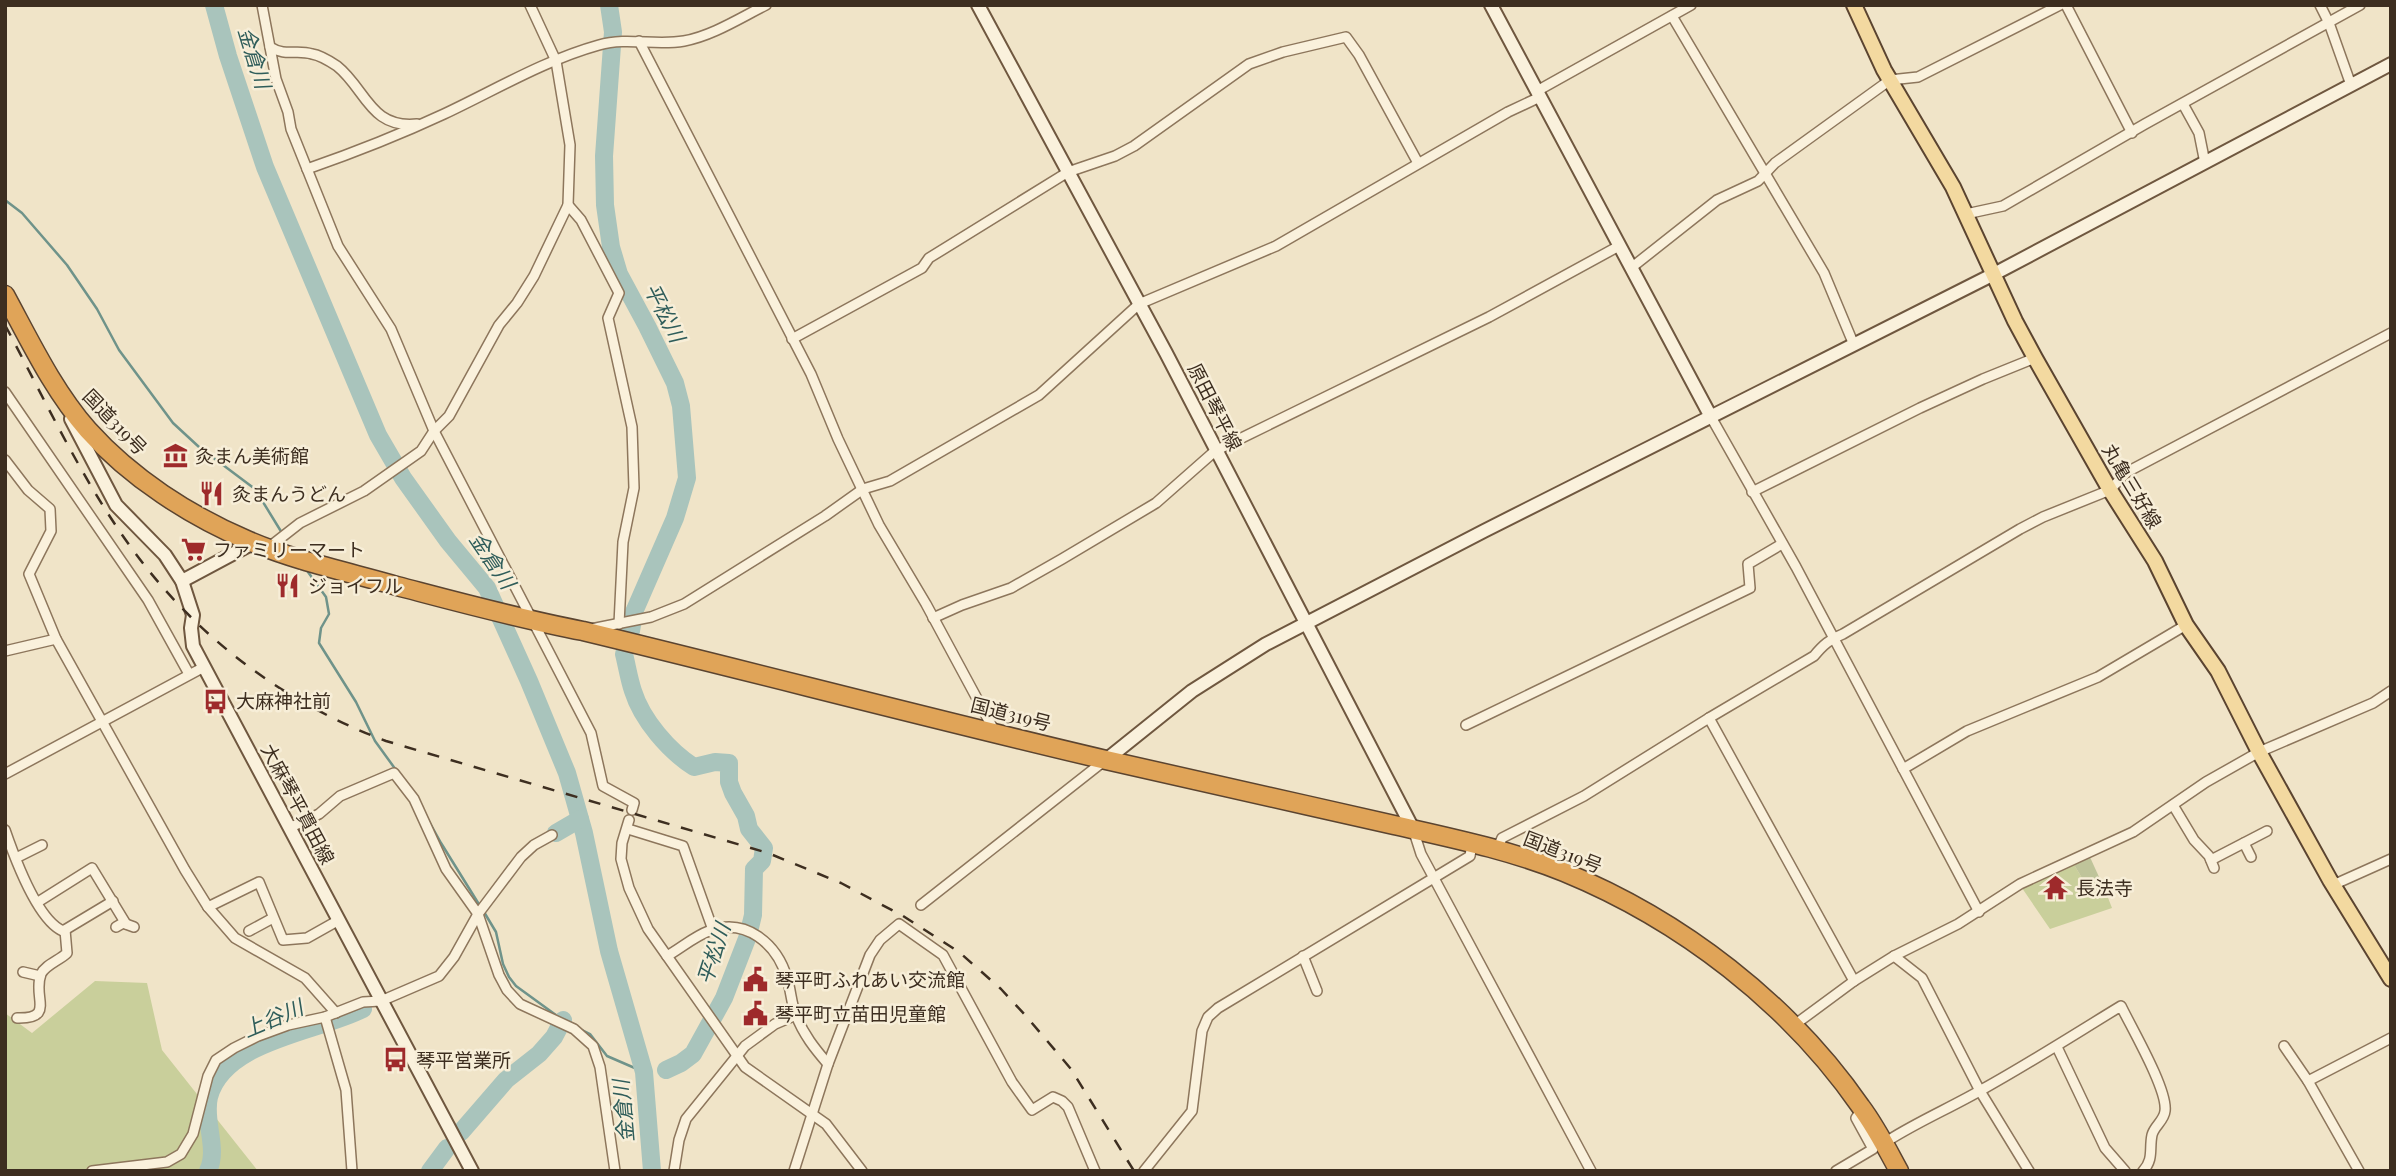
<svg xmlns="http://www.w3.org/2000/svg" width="2396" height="1176" viewBox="0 0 2396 1176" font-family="'Playfair Display','Noto Sans JP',serif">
  <rect width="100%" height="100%" fill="#f0e4c8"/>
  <g fill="#c9cf9b">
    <path d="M2073,863L2092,895L2105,890L2112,908L2050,929L2022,888Z"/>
    <path d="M95,981L147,983L162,1050L258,1171H5V1013L32,1033Z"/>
  </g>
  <path fill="#bfc49a" d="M2089,855L2105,890L2092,895L2073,863Z"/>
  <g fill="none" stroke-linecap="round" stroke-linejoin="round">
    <g stroke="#6f938a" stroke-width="2.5">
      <path d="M5,200L22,213L67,265L97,309L119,350L173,423L199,447L255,489L282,533"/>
      <path d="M308,572L326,597L329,614L321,628L319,643L356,702L375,741L396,770"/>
      <path d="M426,816L441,843L480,906"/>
      <path d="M484,912L496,932L503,964L509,977L516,986L560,1018"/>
      <path d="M578,1028L590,1034L607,1056L644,1072"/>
    </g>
    <g stroke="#a9c4bc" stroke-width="18">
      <path d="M214,5L228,56L265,167L378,435L403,478L448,541L487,588L529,681L567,773L584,833L609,951L644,1072L652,1171"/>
      <path d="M609,5L613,32L604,156L605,205L611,247L619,274L647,326L675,383L681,406L687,478L675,518L634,612L631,631"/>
      <path d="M624,654C627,666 629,679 633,691C642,720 669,751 694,767L715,762L729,763V782L733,793L746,816L749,829L764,848L762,861L754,869L753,915L748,936L724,998L693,1054L681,1063L666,1070"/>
      <path d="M556,833L580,819"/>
      <path d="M461,1132L506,1080L539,1054L554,1037L563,1020"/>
      <path d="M208,1171C219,1148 203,1121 209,1097C224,1040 318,1032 363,1009"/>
      <path d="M430,1171L447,1148"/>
    </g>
    <defs>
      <g id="street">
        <path d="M262,5L276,79L288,112L291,129L338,246L391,329L434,431L591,733L603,786L634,803L632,810"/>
        <path d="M2066,5L2132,133"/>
        <path d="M2320,5L2329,23L2351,85"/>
        <path d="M1672,16L1824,273L1854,345"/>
        <path d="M639,41L811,374L838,439L879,525L926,604L995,732"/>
        <path d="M270,47C286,57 296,49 312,54C319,55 331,62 337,66C366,89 370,129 417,124"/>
        <path d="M1537,91L1691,5"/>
        <path d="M2183,104L2199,133L2205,163"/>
        <path d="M307,169C353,153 399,135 444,114C495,90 545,60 599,45C627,37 656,46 684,41C712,36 740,18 766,5"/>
        <path d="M568,205L581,220L619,293L608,318L632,427L634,488L623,542L619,624"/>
        <path d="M1966,214L2003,206L2145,124L2360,5"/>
        <path d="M1631,268L1717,200L1758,181L1775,163L1890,80L1918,77L2060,5"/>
        <path d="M792,339L922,268L929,258L1068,172L1115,156L1134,146L1249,64L1283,52L1346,37L1359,55L1418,163"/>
        <path d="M5,392L148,600L189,674"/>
        <path d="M1711,417L1796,567L1979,912"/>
        <path d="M5,460L28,490L50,509L51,531L29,574L56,639L185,870L208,907L235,938L305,978L336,1013"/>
        <path d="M1752,492L1920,408L1983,379L2035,358"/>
        <path d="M268,548L300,523L364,491L421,451L434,431L449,416L499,325L517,303L534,276L568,205L570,145L556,61L530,5"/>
        <path d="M933,618L962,605L1011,588L1062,559L1156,503L1215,451L1489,317L1619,246"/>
        <path d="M591,629L651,617L684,604L825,516L863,489L890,481L1039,395L1139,304L1276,246L1508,112L1540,97"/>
        <path d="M5,651L56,639"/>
        <path d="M1709,718L1854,981"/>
        <path d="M1466,725L1750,588L1748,564L1782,544"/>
        <path d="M1903,769L1967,731L2098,677L2186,625"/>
        <path d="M5,774L204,667"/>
        <path d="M2173,805L2194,840L2209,856L2214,868"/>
        <path d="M629,820L622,843L621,859L629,888L648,929L745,1067L826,1124L862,1171"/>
        <path d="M289,828L319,814L340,796L394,773L414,799L446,869L478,914L499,975L507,990L520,1004L574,1029L593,1046L600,1067L615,1171"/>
        <path d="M628,829L683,846L713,930"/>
        <path d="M1413,829L1421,854L1591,1171"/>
        <path d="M5,830C14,856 37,920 63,931L113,901"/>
        <path d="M2244,843L2251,857"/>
        <path d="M1497,850L1502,838L1584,796L1709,718L1814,656C1823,645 1830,639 1843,634L2020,529L2043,517L2110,490L2127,472L2391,333"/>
        <path d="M16,858L42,845"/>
        <path d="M2211,860L2267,831"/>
        <path d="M2333,885L2391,859"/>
        <path d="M38,902L92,868L126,924"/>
        <path d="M921,905L1104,761"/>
        <path d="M208,907L259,882L283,940L307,938L339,920"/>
        <path d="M116,927L123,923L134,927"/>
        <path d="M249,931L273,918"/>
        <path d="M667,956C681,948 695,936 709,931C746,917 777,944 787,978C791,990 791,1003 796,1015C803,1034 815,1049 828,1064"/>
        <path d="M1303,956L1317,991"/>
        <path d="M1894,956L1922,978L1980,1091L2029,1171"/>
        <path d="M23,972L40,976"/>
        <path d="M325,1017L346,1090L352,1171"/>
        <path d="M17,1018C56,1019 32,997 41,974C45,965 60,960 67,953L65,930"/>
        <path d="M1793,1026L1854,981L1894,956L1958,924L2020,884L2133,832L2206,782L2259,752L2373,703L2391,691"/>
        <path d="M2284,1046L2308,1081L2359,1171"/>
        <path d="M2057,1047L2105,1148L2125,1171"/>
        <path d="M2308,1081L2391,1038"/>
        <path d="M1889,1140C1919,1121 1952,1107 1983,1089C2030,1063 2075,1034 2121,1006C2131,1027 2168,1090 2165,1111C2164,1121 2154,1126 2152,1135C2149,1149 2154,1159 2143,1171"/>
        <path d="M92,1171L167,1162L181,1154L193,1134L208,1076L216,1060L234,1048L258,1036L288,1025L325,1017L363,1002L381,1001L439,976L454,957L478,914L521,857L534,845L552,835"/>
        <path d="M674,1171L679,1140L686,1119L745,1046L775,1024L796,1015"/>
        <path d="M794,1171L828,1064L870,955L880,940L899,924L943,955L1012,1082L1032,1110L1053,1097L1062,1101L1068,1107L1095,1171"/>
        <path d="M1144,1171L1192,1111L1202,1031L1208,1017L1218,1008L1470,856L1472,844"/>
        <path d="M1836,1171L1873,1149L1856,1118L1862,1109"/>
      </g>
      <g id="secondary">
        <path d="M978,5L1166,353L1413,829"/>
        <path d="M1491,5L1711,417"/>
        <path d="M71,419L116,505L165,555L182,581L193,615L191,628L193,646L472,1171"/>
        <path d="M182,581L253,543"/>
        <path d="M1106,760L1192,691L1266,644L1484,531L1994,274L2391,64"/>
      </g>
      <path id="primary" d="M1854,5L1884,70L1953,187L2015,321L2035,358L2110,490L2155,561L2186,625L2218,671L2259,752L2330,880L2391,979"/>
      <path id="highway" d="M5,295C30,341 53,390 88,430C131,478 190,516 249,541C296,561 348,572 397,586C458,602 520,619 583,631C757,673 931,719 1106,760C1201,782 1298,803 1394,825C1451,838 1510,850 1564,872C1681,920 1789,1003 1861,1107C1876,1127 1887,1149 1899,1171"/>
    </defs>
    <use href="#street" stroke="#8d765c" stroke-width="12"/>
    <use href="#secondary" stroke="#6f573f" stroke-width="16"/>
    <use href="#primary" stroke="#5b4430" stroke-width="18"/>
    <use href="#highway" stroke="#5b4430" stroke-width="21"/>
    <use href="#street" stroke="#faf1dc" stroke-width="9"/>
    <use href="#secondary" stroke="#faf1dc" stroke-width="12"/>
    <use href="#primary" stroke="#f3d9a0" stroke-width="14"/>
    <use href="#highway" stroke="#e0a458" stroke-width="18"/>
    <path stroke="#3d2e20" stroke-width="2.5" stroke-dasharray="12 12" stroke-linecap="butt" d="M5,325C43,396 78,472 125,539C190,632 279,701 386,741L768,853L841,883L903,916L959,952L1001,989L1026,1016L1071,1069L1134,1171"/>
  </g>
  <defs>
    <symbol id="museum-bare" viewBox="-9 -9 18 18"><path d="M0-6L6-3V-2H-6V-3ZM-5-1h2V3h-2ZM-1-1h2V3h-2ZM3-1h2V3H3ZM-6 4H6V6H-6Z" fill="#9e2a2b" stroke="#f7eed8" stroke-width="2.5" paint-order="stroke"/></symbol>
    <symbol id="restaurant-bare" viewBox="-9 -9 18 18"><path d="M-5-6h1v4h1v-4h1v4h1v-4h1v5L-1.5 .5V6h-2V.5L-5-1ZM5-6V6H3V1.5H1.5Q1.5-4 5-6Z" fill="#9e2a2b" stroke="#f7eed8" stroke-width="2.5" paint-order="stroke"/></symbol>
    <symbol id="supermarket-bare" viewBox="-9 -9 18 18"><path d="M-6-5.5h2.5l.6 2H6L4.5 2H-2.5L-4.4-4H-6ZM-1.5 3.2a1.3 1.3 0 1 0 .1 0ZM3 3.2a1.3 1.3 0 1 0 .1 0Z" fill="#9e2a2b" stroke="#f7eed8" stroke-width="2.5" paint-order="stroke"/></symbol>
    <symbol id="bus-bare" viewBox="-9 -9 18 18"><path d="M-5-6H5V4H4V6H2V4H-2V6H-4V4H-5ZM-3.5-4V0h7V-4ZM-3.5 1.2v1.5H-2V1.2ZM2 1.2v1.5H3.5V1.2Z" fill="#9e2a2b" stroke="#f7eed8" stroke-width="2.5" paint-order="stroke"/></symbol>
    <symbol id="temple-bare" viewBox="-9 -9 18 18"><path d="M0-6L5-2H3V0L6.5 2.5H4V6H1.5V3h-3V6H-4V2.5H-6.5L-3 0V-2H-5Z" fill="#9e2a2b" stroke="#f7eed8" stroke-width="2.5" paint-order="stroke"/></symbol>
    <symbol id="civic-bare" viewBox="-9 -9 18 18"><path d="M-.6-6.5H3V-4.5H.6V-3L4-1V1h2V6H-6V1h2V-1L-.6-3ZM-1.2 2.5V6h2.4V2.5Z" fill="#9e2a2b" stroke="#f7eed8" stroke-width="2.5" paint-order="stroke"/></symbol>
  </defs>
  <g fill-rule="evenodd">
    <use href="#museum-bare" x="158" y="438" width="35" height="35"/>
    <use href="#restaurant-bare" x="194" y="476" width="35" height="35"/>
    <use href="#supermarket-bare" x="176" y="532" width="35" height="35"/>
    <use href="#restaurant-bare" x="270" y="568" width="35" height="35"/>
    <use href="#bus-bare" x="198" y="684" width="35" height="35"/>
    <use href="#temple-bare" x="2038" y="870" width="35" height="35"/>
    <use href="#civic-bare" x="738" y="962" width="35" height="35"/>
    <use href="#civic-bare" x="738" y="996" width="35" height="35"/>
    <use href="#bus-bare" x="378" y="1042" width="35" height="35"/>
  </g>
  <g text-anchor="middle" stroke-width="5" stroke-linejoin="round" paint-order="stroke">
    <g font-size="19" fill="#3d2e20" stroke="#f7eed8">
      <text transform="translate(1215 407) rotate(63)" y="7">原田琴平線</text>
      <text transform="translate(115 422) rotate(46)" y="7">国道319号</text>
      <text transform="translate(2132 486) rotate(59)" y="7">丸亀三好線</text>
      <text transform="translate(1011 714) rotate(14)" y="7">国道319号</text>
      <text transform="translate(298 804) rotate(62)" y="7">大麻琴平貫田線</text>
      <text transform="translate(1563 852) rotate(21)" y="7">国道319号</text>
    </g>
    <g font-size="19" fill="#3d2e20" stroke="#f7eed8" text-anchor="start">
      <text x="195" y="463">灸まん美術館</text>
      <text x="232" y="501">灸まんうどん</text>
      <text x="213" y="557">ファミリーマート</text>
      <text x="308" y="593">ジョイフル</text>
      <text x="236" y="708">大麻神社前</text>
      <text x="2076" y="895">長法寺</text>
      <text x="775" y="987">琴平町ふれあい交流館</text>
      <text x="775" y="1021">琴平町立苗田児童館</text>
      <text x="416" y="1067">琴平営業所</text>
    </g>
    <g font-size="21" font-style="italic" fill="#2f5d5a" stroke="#f7eed8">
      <text transform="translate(254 58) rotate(73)" y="7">金倉川</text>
      <text transform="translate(664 313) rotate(63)" y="7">平松川</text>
      <text transform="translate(492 561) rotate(56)" y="7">金倉川</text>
      <text transform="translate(714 954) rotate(-72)" y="7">平松川</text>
      <text transform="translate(273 1019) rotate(-23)" y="7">上谷川</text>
      <text transform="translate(624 1111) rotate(-95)" y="7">金倉川</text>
    </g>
  </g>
  <rect width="2396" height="1176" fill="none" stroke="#3d2e20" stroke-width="14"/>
</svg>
